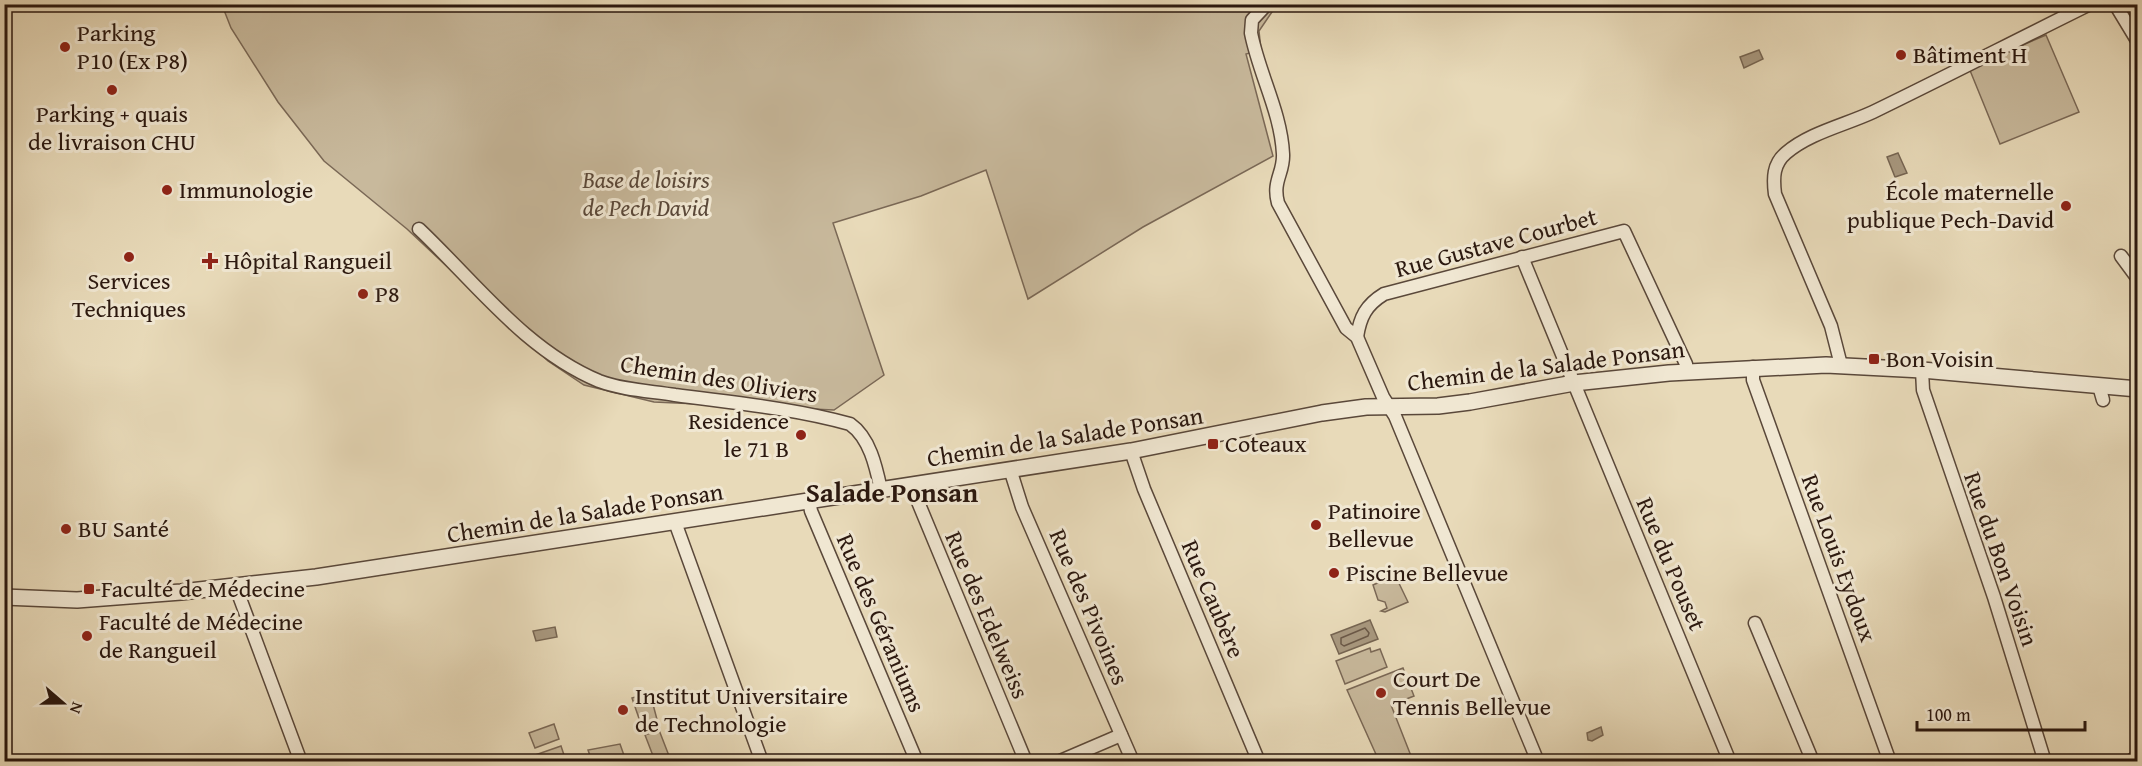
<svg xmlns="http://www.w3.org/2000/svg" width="2142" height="766" viewBox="0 0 2142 766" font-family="'Gentium Book Plus',serif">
  <rect width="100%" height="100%" fill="#e8dab9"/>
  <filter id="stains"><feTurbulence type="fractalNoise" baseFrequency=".00333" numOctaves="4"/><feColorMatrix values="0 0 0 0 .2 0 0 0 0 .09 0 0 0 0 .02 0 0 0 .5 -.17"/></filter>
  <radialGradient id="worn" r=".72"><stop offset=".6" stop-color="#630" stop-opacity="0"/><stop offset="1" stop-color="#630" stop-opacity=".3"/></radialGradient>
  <g fill="#c8b99c" stroke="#7a6856" stroke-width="1.5">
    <path d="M222,5H1283L1274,9L1259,31L1261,50L1246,54L1273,156L1143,227L1028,299L986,170L921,196L833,223L884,375L834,410L654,402L584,385L548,361L407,229L324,161L278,102L231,28Z"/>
    <path d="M2046,35L2079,112L2000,144L1969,68Z"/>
    <path d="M1395,575L1408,602L1385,612L1381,611L1387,608L1385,602L1378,600L1373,585Z"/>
    <path d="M1370,648L1371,652L1380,649L1387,667L1345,684L1336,661Z"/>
    <path d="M1403,668L1414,696L1391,705L1413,761H1379L1347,690Z"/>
    <path d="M650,693L659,727L644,733L632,698Z"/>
    <path d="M554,724L559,739L535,748L529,733Z"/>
    <path d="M659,730L671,761H655L645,735Z"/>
    <path d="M620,744L626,761H592L588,750Z"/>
    <path d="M561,746L566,761H518Z"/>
  </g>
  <g fill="#a8987f" stroke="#766552" stroke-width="1.5">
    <path d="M1759,50L1763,59L1744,68L1740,57Z"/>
    <path d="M1898,153L1907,173L1895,177L1887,157Z"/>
    <path d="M1370,620L1378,639L1339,654L1331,635Z"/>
    <path d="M555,627L557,637L536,641L533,631Z"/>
    <path d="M1601,727L1603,735L1592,741L1588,740L1587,733Z"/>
  </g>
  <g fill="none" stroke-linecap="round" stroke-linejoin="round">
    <path stroke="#6a5847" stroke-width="1.5" d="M1365,628L1369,633L1368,636L1344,646L1341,644V638Z"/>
    <defs>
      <g id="minor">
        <path d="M1267,4L1252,20L1251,33C1259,74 1281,112 1283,154C1284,173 1272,181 1278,203L1346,328L1357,337L1383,397L1395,416L1538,762"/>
        <path d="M2115,4L2138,42"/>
        <path d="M419,229C476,283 525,350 599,381C623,390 650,391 675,395C734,403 793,408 850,424C870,438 876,467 881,490"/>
        <path d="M2121,256L2138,279"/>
        <path d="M1522,257L1730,762"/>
        <path d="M1357,337C1360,317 1366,305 1384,294L1624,231L1686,364L1687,373"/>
        <path d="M1841,365L1831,326L1775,194C1773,178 1773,164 1786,153C1809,133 1845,125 1873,112C1945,77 2017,40 2090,4"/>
        <path d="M1753,367V380L1890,762"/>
        <path d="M1922,370L1923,390L1994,597L2045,762"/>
        <path d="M2099,386L2103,400"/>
        <path d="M1131,451L1144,489L1259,762"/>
        <path d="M1010,469L1022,507L1133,762"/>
        <path d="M911,485L1026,762"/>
        <path d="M809,500L811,511L917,762"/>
        <path d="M675,522L762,762"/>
        <path d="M235,585L301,762"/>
        <path d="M1755,623L1813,762"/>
        <path d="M1058,762L1121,735"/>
        <path d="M2129,762L2138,756"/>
      </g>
      <path id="tertiary" d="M4,597L77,600L181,592L316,577L1131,451L1322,413L1366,407L1438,406L1470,402L1574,383L1669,373L1826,365L1922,370L2138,389"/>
    </defs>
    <use href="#minor" stroke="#5a483a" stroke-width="15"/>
    <use href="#tertiary" stroke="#5a483a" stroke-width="18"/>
    <use href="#minor" stroke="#f0e7d2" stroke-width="12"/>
    <use href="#tertiary" stroke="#f0e7d2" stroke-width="15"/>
  </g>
  <g fill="#8f2418" stroke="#f0e7d2" stroke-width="2">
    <circle cx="65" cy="47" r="6"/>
    <circle cx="1901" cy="55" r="6"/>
    <circle cx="112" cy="90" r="6"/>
    <circle cx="167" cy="190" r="6"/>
    <circle cx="2066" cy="206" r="6"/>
    <circle cx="129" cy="257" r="6"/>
    <path d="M207 252h6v6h6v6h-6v6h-6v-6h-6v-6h6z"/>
    <circle cx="363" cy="294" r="6"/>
    <rect x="1868" y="353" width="12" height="12" rx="3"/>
    <circle cx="801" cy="435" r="6"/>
    <rect x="1207" y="438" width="12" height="12" rx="3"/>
    <circle cx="1316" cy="525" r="6"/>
    <circle cx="66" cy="529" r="6"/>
    <circle cx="1334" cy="573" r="6"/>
    <rect x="83" y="583" width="12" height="12" rx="3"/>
    <circle cx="87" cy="636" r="6"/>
    <circle cx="1381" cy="693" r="6"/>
    <circle cx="623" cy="710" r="6"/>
  </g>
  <g text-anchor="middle" stroke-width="6" stroke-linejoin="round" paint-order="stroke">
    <g font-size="24" fill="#2b180f" stroke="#f0e7d2" text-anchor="start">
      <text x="77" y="41">Parking<tspan x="77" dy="28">P10 (Ex P8)</tspan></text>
      <text x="1913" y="63">Bâtiment H</text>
      <text x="112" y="122" text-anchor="middle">Parking + quais<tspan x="112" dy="28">de livraison CHU</tspan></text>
      <text x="179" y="198">Immunologie</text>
      <text x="2054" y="200" text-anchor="end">École maternelle<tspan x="2054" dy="28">publique Pech-David</tspan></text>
      <text x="224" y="269">Hôpital Rangueil</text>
      <text x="129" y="289" text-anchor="middle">Services<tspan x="129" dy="28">Techniques</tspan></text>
      <text x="375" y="302">P8</text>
      <text x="1886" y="367">Bon Voisin</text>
      <text x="789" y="429" text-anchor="end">Residence<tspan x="789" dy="28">le 71 B</tspan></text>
      <text x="1225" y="452">Coteaux</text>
      <text x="1328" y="519">Patinoire<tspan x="1328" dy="28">Bellevue</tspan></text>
      <text x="78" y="537">BU Santé</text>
      <text x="1346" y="581">Piscine Bellevue</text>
      <text x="101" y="597">Faculté de Médecine</text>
      <text x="99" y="630">Faculté de Médecine<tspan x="99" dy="28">de Rangueil</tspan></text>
      <text x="1393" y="687">Court De<tspan x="1393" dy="28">Tennis Bellevue</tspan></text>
      <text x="635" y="704">Institut Universitaire<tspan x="635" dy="28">de Technologie</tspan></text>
    </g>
    <g font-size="24" font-style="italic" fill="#5a4839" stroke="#f0e7d2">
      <text x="646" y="188">Base de loisirs<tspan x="646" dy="28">de Pech David</tspan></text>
    </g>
    <g font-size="24" fill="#2b180f" stroke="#f0e7d2">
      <text transform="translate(1496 243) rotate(-15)" y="8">Rue Gustave Courbet</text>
      <text transform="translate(1546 366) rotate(-7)" y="8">Chemin de la Salade Ponsan</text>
      <text transform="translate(719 379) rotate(9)" y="8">Chemin des Oliviers</text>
      <text transform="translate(1065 437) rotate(-9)" y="8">Chemin de la Salade Ponsan</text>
      <text transform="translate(585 513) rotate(-9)" y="8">Chemin de la Salade Ponsan</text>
      <text transform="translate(1839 558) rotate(70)" y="8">Rue Louis Eydoux</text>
      <text transform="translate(2001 559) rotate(71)" y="8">Rue du Bon Voisin</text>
      <text transform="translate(1671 564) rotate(67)" y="8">Rue du Pouset</text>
      <text transform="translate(1213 599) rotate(67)" y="8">Rue Caubère</text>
      <text transform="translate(1089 607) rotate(67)" y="8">Rue des Pivoines</text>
      <text transform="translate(987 615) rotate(67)" y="8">Rue des Edelweiss</text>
      <text transform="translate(881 623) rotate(67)" y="8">Rue des Géraniums</text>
    </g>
    <g font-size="27" font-weight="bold" fill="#2b180f" stroke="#f0e7d2">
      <text x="892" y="502">Salade Ponsan</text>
    </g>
  </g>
  <rect width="2142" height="766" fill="none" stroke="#e8dab9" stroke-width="24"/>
  <rect x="6" y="6" width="2130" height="754" fill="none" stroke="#2b180f" stroke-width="3"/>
  <rect x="12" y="12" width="2118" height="742" fill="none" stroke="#2b180f" stroke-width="1.5"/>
  <g transform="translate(63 703) rotate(110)" stroke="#f0e7d2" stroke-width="4.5" paint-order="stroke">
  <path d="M0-4.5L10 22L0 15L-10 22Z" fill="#2b180f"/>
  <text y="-9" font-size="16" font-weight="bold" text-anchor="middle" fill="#2b180f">N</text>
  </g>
  <path d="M1917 721v9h168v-9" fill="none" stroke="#2b180f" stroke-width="3"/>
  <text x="1926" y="721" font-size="18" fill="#2b180f" stroke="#f0e7d2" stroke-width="4.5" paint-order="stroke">100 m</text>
  <rect width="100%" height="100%" filter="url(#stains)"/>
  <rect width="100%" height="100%" fill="url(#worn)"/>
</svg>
